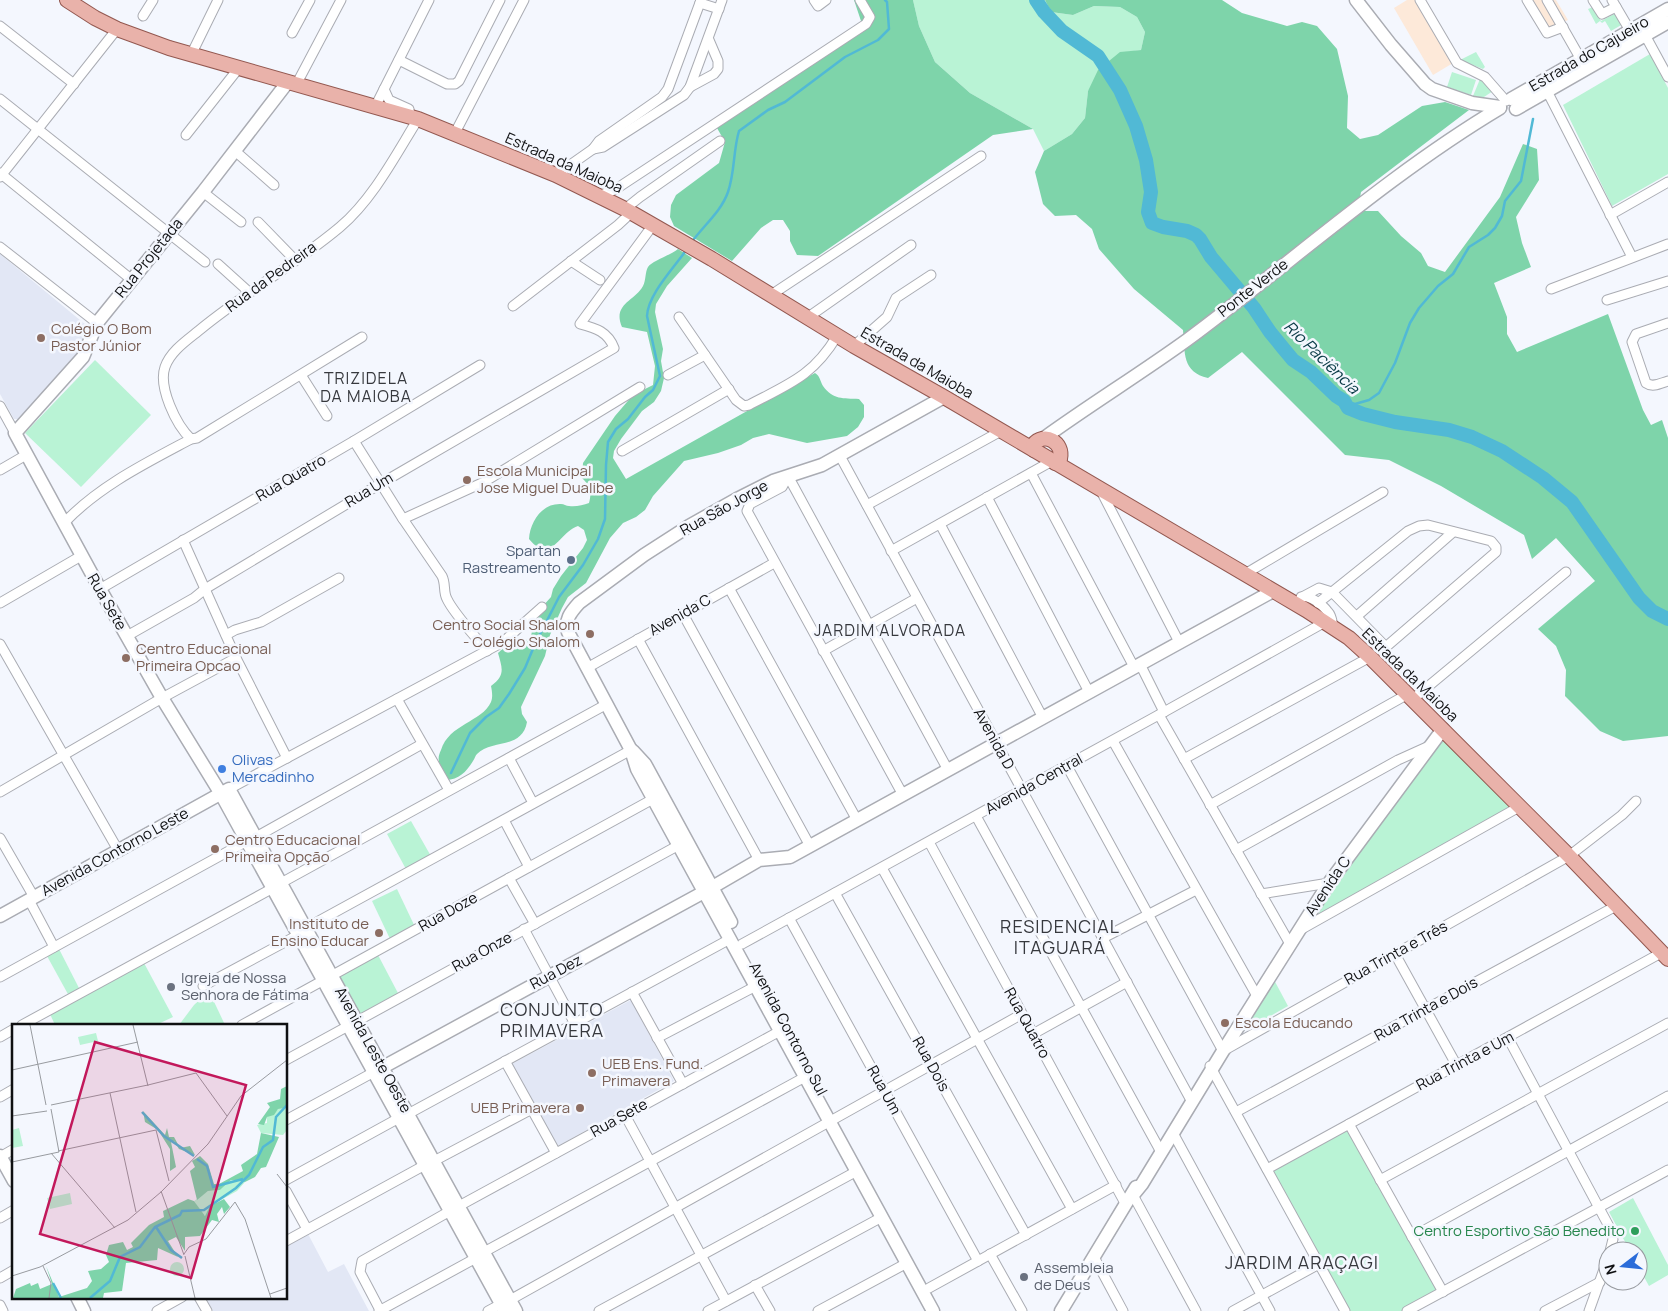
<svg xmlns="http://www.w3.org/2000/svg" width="1668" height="1311" viewBox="0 0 1668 1311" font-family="Manrope,sans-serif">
  <rect width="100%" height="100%" fill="#f4f7fe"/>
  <g fill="#fde9d9">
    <path d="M1407,0H1422L1458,60L1433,75L1394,8Z"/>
    <path d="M1527,0H1556L1568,20L1545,31Z"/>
  </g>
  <g fill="#e2e7f5">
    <path d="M0,254L86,325L79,351L20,419H14L0,394Z"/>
    <path d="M631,1000L674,1081L556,1147L510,1065Z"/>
    <path d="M307,1232L328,1272L344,1264L369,1311H213L205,1297H286V1242Z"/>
  </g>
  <g fill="#b9f3d5">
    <path d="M913,0H1045L1051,12L1073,15L1094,6L1120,7L1137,17L1145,32L1141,50L1120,53L1088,91L1085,118L1072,134L1044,151L1033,129L970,93L935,62L919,26Z"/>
    <path d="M1593,7L1601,21L1616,13L1623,24L1611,31L1605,21L1602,23L1600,21L1596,24L1588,9Z"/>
    <path d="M1476,52L1485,67L1483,69L1460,60Z"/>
    <path d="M1650,54L1668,88V174L1612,206L1563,105Z"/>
    <path d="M1452,72L1476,80L1471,95L1447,87Z"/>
    <path d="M1480,79L1493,91L1481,99L1473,96Z"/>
    <path d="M95,360L151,415L81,487L25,433Z"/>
    <path d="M1444,736L1510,807L1312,919Z"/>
    <path d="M411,821L432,858L407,871L387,834Z"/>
    <path d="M397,889L416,929L391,941L372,901Z"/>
    <path d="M59,949L80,990L69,996L47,956Z"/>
    <path d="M378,955L399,995L359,1016L337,977Z"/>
    <path d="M144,963L173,1017L156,1025H55L50,1014Z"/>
    <path d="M1273,978L1288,1006L1240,1033Z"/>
    <path d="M209,991L225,1025H179L194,1005Z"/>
    <path d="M1349,1124L1443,1292L1407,1311H1345L1267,1169Z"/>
    <path d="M1633,1198L1668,1265V1275L1649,1286L1638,1266V1251H1630L1609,1212Z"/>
  </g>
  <g fill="#7ed4aa">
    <path d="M854,0H913L919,26L935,62L970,93L1033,129L993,135L818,256L797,255L790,241V231L783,220H773L761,228L732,261L674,226L670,217L671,205L676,195L719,163L725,142L717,128L844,44L864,30Z"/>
    <path d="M1045,0H1222L1242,13L1287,26L1302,22L1317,26L1337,49L1348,96L1347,128L1360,139L1378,135L1422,106L1445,102L1469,110L1361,192L1358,208L1364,211H1378L1401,236L1421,253L1428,266L1445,272L1500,197L1523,144L1537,149L1539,180L1516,217L1522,243L1531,267L1494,283L1507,317V334L1517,352L1608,314L1643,410L1651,425L1662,420L1668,438V736L1623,741L1600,731L1565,696L1566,670L1556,646L1538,629L1595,581L1556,538L1532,559L1524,535L1441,486L1389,460L1345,455L1242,352L1208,378C1182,372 1185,353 1183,330L1134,289L1099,249L1092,229L1076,215L1055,216L1043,204L1035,172L1044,151L1072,134L1085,118L1088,91L1098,70L1120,52L1141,50L1145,32L1137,17L1120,7L1094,6L1073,15L1051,12Z"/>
    <path d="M678,249L692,258L667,286L656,304L655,312L663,349L661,361L664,378L661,391L654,402L642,411L621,439L614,451L613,458L626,479L815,373C820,376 820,381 823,386C833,400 843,398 859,399L864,405V417L858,427L847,436L807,443L769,434L753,438L741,445L718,453L684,461L653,496L645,510L636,517L623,523L610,538L586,583L568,597L562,608L550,635L545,656L521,707L522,714L527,722C522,750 491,739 477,754C475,756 475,758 473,761C467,771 459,780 446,780C443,774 440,768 439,762C438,758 439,754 441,750C449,724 482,722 491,702C493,697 492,691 491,686C506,675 502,668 498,653C509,642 519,646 531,637L533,624L542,607L551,597L553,589L561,576L583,548L587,540L584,530L578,526C559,532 551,566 529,539C530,522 542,503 561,504C564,504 566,506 569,506C576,507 583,505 589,503C592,492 590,486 582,478L583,463L615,416L633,395L653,385L655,366L647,332L622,327C612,304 635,301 643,286C646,280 645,272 648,267C652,261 671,255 678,249Z"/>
  </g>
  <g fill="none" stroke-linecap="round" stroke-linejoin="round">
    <g stroke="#51b9d5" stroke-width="2.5">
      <path d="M691,243C703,226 721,212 728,192C735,172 733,151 739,131L768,110L785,102L845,57L878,40L889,29L887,2L885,0"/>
      <path d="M1344,401L1355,404L1369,400L1379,393L1395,363L1410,323L1419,308L1438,286L1453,274L1469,247L1488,235L1495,228L1502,216L1505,201L1521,181L1533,119"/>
      <path d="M451,773L470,733L486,717L499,708L509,694L525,668L535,644L559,597L583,565L598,539L605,519L606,465L608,442L616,429L628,419L645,397L653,390L660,376L647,316C648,294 674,268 687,249"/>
    </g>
    <path stroke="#51b9d5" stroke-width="14" d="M1036,0L1044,12L1062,31L1098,56L1120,90L1136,126L1146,160L1151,192L1148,212L1152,223L1163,227L1187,231L1196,235L1200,239L1211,257L1254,308L1270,332L1283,348L1293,360L1311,372L1336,396L1344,401L1348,408L1363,414L1395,422L1449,430L1472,437L1502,451L1543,478L1572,502L1639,598L1652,611L1668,619"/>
    <defs>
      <g id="street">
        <path d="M814,0L818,6L826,0"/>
        <path d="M1420,0L1457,63L1485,77L1506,101"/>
        <path d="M1527,0L1547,33L1563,27"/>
        <path d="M1547,0L1583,63"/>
        <path d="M1593,0L1602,14L1616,7"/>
        <path d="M1612,0L1632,34"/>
        <path d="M700,3L719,9"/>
        <path d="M143,16L153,0"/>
        <path d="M0,26L74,84"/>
        <path d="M292,33L310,0"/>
        <path d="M1645,35L1668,77"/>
        <path d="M191,55L218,0"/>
        <path d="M399,60L447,84H455L459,81L500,0"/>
        <path d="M296,85L341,0"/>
        <path d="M690,87L714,74L718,69V61L709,40"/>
        <path d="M384,89L389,100L409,109L410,117"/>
        <path d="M1547,91L1632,257"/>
        <path d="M0,99L205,262"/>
        <path d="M375,107L429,0"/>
        <path d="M455,133L524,0"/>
        <path d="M186,135L238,69"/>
        <path d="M593,149L603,147L684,95L690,87L722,0"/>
        <path d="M235,151L274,185"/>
        <path d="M0,173L132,280"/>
        <path d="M556,175L593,149L599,141L662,97L668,89L701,0"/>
        <path d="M0,177L117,29"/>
        <path d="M203,192L241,222"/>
        <path d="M599,196L616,189L866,24L870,17L860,0"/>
        <path d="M625,209L640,197L720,141"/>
        <path d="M1610,215L1668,182"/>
        <path d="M258,222L295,260"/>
        <path d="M0,247L97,323"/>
        <path d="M571,261L600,280"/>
        <path d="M218,264L249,292"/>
        <path d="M1551,289L1668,244"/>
        <path d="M771,295L981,156"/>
        <path d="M1607,300L1668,281"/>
        <path d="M513,306L618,225L632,212"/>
        <path d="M679,317L736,400L744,406L749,405C789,384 813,376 837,336"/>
        <path d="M807,318L911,245"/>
        <path d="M1668,323L1636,334L1632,342L1646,383C1653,388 1661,383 1668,381"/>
        <path d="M854,346L887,317L896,298L931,275"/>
        <path d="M301,375L327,416"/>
        <path d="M668,375L705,355"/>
        <path d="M0,406L15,433"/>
        <path d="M191,439C176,425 158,387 165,367C171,350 189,339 202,328C246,292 296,264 340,227C373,199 395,156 418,119"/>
        <path d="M354,441L403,519L442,576C446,584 443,592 447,599C454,614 476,637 487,651"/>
        <path d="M622,451L729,389"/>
        <path d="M840,456L1192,1102"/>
        <path d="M0,470L26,455"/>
        <path d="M1031,473L1134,667"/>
        <path d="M788,476L782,487L750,504L747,511L903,795"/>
        <path d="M788,476L948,770"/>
        <path d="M1100,489L1179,642"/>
        <path d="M987,497L1089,692"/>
        <path d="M867,505L1001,431"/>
        <path d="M403,519L484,482L640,387"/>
        <path d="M64,523C99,486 146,463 191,439L197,438L362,337"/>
        <path d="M940,524L1043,718"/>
        <path d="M183,540L236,658L287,758"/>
        <path d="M891,551L1052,461"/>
        <path d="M1245,574L1383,492"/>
        <path d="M729,588L857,820"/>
        <path d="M100,589L354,441L480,365"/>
        <path d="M1304,596L1319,588L1332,592L1384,645L1387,646L1496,552V547L1491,541L1428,525L1419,526L1408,531L1332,592L1318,603"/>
        <path d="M1301,597C1309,594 1323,605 1328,612C1332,616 1332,622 1333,627"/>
        <path d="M0,603L81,556"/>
        <path d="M683,614L810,846"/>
        <path d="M1357,616L1453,532"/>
        <path d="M226,635L235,630L261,622L339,578"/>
        <path d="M127,636L194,598L205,589L380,484L614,348C608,332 596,328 580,324L653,225"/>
        <path d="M638,639L759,860"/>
        <path d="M0,644L118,850"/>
        <path d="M823,651L917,598"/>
        <path d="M1140,664L1164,712"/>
        <path d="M587,668L774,563"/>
        <path d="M397,699L449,790"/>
        <path d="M1413,699L1566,572"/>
        <path d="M1159,715L1290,944"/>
        <path d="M1113,741L1257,996"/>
        <path d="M509,758L533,803"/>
        <path d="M1184,759L1370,657"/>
        <path d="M1067,766L1223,1051L1569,856L1622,815L1636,801"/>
        <path d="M229,789L503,642L542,607"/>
        <path d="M0,792L162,698L236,658"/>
        <path d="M1210,805L1408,694"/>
        <path d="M976,816L1161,1152"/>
        <path d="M504,820L529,867"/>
        <path d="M256,837L422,744"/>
        <path d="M0,838L34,897"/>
        <path d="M929,842L1126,1205"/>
        <path d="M1236,850L1398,760L1429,746"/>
        <path d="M882,868L1072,1209"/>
        <path d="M509,878L535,924"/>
        <path d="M281,883L607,704"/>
        <path d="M835,893L1026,1235"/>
        <path d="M1261,894L1329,883"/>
        <path d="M29,900L54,947"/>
        <path d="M789,918L978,1261"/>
        <path d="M306,928L631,750"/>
        <path d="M524,929L575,1024"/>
        <path d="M1300,930L1519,807"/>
        <path d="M1103,938L1196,890"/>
        <path d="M742,944L1164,712L1325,622"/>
        <path d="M1395,954L1457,1066"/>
        <path d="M0,977L247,841"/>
        <path d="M203,986L298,935"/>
        <path d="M632,992L683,1084"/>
        <path d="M22,1025L273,888"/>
        <path d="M242,1025L653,799"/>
        <path d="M1033,1034L1127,982"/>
        <path d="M0,1037L14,1029"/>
        <path d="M657,1038L756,986"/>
        <path d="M1508,1038L1612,1232L1613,1239L1610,1251"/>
        <path d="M286,1060L679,845"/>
        <path d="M505,1061L556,1153"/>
        <path d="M1210,1066L1345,1311"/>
        <path d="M0,1097L14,1089"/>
        <path d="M1236,1112L1616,906"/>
        <path d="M408,1114L730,939"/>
        <path d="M625,1115L726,1301"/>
        <path d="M286,1120L374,1072"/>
        <path d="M1349,1124L1443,1292"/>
        <path d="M1173,1133L1270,1311"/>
        <path d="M0,1157L14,1149"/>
        <path d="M434,1161L532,1109"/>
        <path d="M1267,1169L1661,953"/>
        <path d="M286,1180L399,1118"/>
        <path d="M1380,1180L1668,1023"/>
        <path d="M286,1191L307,1229"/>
        <path d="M1133,1195L1196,1311"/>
        <path d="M459,1206L780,1031"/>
        <path d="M0,1218L14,1210"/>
        <path d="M1412,1237L1668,1096"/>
        <path d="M286,1241L425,1165"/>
        <path d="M484,1252L805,1077"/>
        <path d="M990,1254L1022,1311"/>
        <path d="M1094,1257L1123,1311"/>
        <path d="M0,1278L14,1270"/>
        <path d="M755,1285L770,1311"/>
        <path d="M929,1288L1116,1185"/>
        <path d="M199,1297L207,1311"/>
        <path d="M510,1300L1022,1014"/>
        <path d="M0,1305L3,1311"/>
        <path d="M380,1310L360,1272L362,1261L450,1211"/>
        <path d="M157,1311L182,1297"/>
        <path d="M379,1311L476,1258"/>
        <path d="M488,1311L501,1304"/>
        <path d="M599,1311L857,1171"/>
        <path d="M708,1311L882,1217"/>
        <path d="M818,1311L907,1263"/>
        <path d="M1233,1311L1319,1264"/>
        <path d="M1407,1311L1668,1170"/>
        <path d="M1545,1311L1600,1282"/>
        <path d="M1589,1311L1608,1258"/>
      </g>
      <g id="secondary">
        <path d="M1356,0L1391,45L1425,84L1432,89L1472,103L1500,107"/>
        <path d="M287,83L203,192L97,323L83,357L15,433L100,589L162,698L221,794L505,1311"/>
        <path d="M1511,99L1668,9"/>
        <path d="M1516,109L1668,22"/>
        <path d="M1044,438C1091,404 1140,374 1187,340C1291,263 1388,175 1500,108"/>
        <path d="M633,751L645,764L731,922"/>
        <path d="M0,916L229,789L516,1311"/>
        <path d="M374,1072L704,892L759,860L790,857L1273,591"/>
        <path d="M0,1156L14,1181"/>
        <path d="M1133,1195L1142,1184L1223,1051L1329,883L1443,729"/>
        <path d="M77,1297L84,1311"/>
        <path d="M933,1311L637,769L631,750L568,632C565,619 570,613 579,603L644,555L689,526L737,499L773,481L822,465L944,397"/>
        <path d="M1061,1311L1136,1187"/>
      </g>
      <g id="primary">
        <path d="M67,0L95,18L117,29L169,48L418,119L556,175L625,209L712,259L854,346L944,397L1306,610L1349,638L1370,657L1569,856L1668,959"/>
        <path d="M1034,450L1033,445C1044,431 1064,442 1060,459L1055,463"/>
      </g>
    </defs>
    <use href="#street" stroke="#aaacb3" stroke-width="11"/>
    <use href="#secondary" stroke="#aaacb3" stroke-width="15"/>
    <use href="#primary" stroke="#935850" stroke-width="16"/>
    <use href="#street" stroke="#fff" stroke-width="9"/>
    <use href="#secondary" stroke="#fff" stroke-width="12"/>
    <use href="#primary" stroke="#e9b2aa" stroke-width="14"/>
  </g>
  <g fill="#8d6e63" stroke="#f4f7fe" stroke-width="2">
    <circle cx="41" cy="338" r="5"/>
    <circle cx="467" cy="480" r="5"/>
    <circle cx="590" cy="634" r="5"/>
    <circle cx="126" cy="658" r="5"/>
    <circle cx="215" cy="849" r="5"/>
    <circle cx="379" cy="933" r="5"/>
    <circle cx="1225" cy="1023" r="5"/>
    <circle cx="592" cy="1073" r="5"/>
    <circle cx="580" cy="1108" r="5"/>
  </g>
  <circle fill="#5c6f8a" stroke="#f4f7fe" stroke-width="2" cx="571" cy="560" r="5"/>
  <circle fill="#3f7fe0" stroke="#f4f7fe" stroke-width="2" cx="222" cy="769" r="5"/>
  <g fill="#6b7280" stroke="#f4f7fe" stroke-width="2">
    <circle cx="171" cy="987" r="5"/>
    <circle cx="1024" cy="1277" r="5"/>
  </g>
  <circle fill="#2e9e5b" stroke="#f4f7fe" stroke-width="2" cx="1635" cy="1231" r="5"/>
  <g text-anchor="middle" stroke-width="5" stroke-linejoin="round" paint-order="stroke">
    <g font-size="15" fill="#0f1012" stroke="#f4f7fe">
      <text transform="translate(1589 54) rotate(-30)" y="5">Estrada do Cajueiro</text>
      <text transform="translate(564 163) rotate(24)" y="5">Estrada da Maioba</text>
      <text transform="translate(149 258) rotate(-51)" y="5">Rua Projetada</text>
      <text transform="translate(271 277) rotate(-36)" y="5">Rua da Pedreira</text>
      <text transform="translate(1253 288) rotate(-38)" y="5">Ponte Verde</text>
      <text transform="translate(917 363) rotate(30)" y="5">Estrada da Maioba</text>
      <text transform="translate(291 478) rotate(-30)" y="5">Rua Quatro</text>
      <text transform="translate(369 490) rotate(-31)" y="5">Rua Um</text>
      <text transform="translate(724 508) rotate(-29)" y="5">Rua São Jorge</text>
      <text transform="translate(107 602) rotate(60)" y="5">Rua Sete</text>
      <text transform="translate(680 615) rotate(-29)" y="5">Avenida C</text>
      <text transform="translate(1410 675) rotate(44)" y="5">Estrada da Maioba</text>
      <text transform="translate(994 739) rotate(61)" y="5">Avenida D</text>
      <text transform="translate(1034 784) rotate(-29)" y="5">Avenida Central</text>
      <text transform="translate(115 852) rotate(-29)" y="5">Avenida Contorno Leste</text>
      <text transform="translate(1328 886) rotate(-56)" y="5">Avenida C</text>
      <text transform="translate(448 912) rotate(-29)" y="5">Rua Doze</text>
      <text transform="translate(482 952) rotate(-29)" y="5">Rua Onze</text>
      <text transform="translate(1396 953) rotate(-29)" y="5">Rua Trinta e Três</text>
      <text transform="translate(556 972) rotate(-28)" y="5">Rua Dez</text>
      <text transform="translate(1426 1009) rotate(-29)" y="5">Rua Trinta e Dois</text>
      <text transform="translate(1027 1023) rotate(61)" y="5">Rua Quatro</text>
      <text transform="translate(788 1029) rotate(62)" y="5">Avenida Contorno Sul</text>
      <text transform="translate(373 1050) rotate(61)" y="5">Avenida Leste Oeste</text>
      <text transform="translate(1465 1061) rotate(-28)" y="5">Rua Trinta e Um</text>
      <text transform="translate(931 1064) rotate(61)" y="5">Rua Dois</text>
      <text transform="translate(884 1090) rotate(61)" y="5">Rua Um</text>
      <text transform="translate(619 1118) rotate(-29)" y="5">Rua Sete</text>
    </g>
    <g font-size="15" fill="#785e54" stroke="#f4f7fe" text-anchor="start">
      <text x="51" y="334">Colégio O Bom<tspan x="51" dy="17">Pastor Júnior</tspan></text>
      <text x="477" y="476">Escola Municipal<tspan x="477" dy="17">Jose Miguel Dualibe</tspan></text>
      <text x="580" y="630" text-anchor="end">Centro Social Shalom<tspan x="580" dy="17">- Colégio Shalom</tspan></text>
      <text x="136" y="654">Centro Educacional<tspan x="136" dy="17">Primeira Opcao</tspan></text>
      <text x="225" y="845">Centro Educacional<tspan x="225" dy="17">Primeira Opção</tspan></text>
      <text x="369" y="929" text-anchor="end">Instituto de<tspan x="369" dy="17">Ensino Educar</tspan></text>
      <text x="1235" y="1028">Escola Educando</text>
      <text x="602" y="1069">UEB Ens. Fund.<tspan x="602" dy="17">Primavera</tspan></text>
      <text x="570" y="1113" text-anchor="end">UEB Primavera</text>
    </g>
    <g font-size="15" fill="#4e5e75" stroke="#f4f7fe" text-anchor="end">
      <text x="561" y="556">Spartan<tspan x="561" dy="17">Rastreamento</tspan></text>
    </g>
    <g font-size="15" fill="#366cbe" stroke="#f4f7fe" text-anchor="start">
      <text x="232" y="765">Olivas<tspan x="232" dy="17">Mercadinho</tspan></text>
    </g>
    <g font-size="15" fill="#5b616d" stroke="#f4f7fe" text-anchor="start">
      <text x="181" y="983">Igreja de Nossa<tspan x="181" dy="17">Senhora de Fátima</tspan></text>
      <text x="1034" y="1273">Assembleia<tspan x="1034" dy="17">de Deus</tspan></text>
    </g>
    <g font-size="15" fill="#27864d" stroke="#f4f7fe" text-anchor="end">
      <text x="1625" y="1236">Centro Esportivo São Benedito</text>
    </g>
    <g font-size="16" font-style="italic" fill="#083945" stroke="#f4f7fe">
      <text transform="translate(1322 357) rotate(44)" y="6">Rio Paciência</text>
    </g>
    <g font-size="16" letter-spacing="1" fill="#37393e" stroke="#f4f7fe">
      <text x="366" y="384">TRIZIDELA<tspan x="366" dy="18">DA MAIOBA</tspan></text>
      <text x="890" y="636">JARDIM ALVORADA</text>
    </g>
    <g font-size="18" letter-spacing="1" fill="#37393e" stroke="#f4f7fe">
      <text x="1060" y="933">RESIDENCIAL<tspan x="1060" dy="21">ITAGUARÁ</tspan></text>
      <text x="552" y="1016">CONJUNTO<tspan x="552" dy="21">PRIMAVERA</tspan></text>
      <text x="1302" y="1269">JARDIM ARAÇAGI</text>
    </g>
  </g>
  <g transform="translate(12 1024)">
    <rect width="275" height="275" fill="#f4f7fe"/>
    <path d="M84,9L86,17L68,21L66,13ZM275,84V106L271,111L249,109L245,101L255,99V93L266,85ZM7,104L11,122L0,124V106ZM219,156L233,158L225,167L198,182L195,192L191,191L182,177L196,167L208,166ZM58,169L60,180L38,185L35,174ZM158 245a7 7 0 1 1 14 0a7 7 0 1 1-14 0Z" fill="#b9f3d5"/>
    <path d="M275,62V84L266,85L262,91L255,93L252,101L246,100L258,83L255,79L268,75L269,65ZM131,87L153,111L155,104L157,113H162L168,124L178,122L183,131L167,125L162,117L159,118L164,143L158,147V125L146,106L133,98ZM249,109L267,113L254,143L249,144L243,153L233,158L219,156L208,166L196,167L185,176L178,147L183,143L180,137L188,132L196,140L202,160H207L231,147L229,141L245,130ZM176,175L182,177L193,192L198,182L212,175L218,183L212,190L210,183L205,190L207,198L200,196L188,212L173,213V227L164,213L156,217L166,233L146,224L145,236L114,239L110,267L92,269L91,274H1L4,265L18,259L19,262L26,259L28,265L40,260L34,242L47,273L75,264L80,257L76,247L89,245L97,238L94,231L97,221L111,218L115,226L121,223L119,219L137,201L152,193L151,187Z" fill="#7ed4aa"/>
    <path fill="none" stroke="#51b9d5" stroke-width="2.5" d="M130,88L152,112L182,132M185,135L195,142L201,163L231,155M144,203L159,226L170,234M41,259L49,274M78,274L98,257L108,233L128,223L143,203L168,191L170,187L192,186L224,164L237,151L251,123L261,116L264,93L275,81"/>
    <path fill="none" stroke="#989ba0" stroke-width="1" d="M18,1L34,81M121,1L136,62M0,46L126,18M136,61L184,49L215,92M98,69L124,188M39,81L136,61M0,92L35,87M46,127L144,106L157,157M39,129L103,204M0,138L47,128L39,85M265,150L275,163M149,167L172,231M172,230L177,223L194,215L223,178L233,195L259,274M173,232L183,274M31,242L39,259L37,274M0,252L28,243L116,196L149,168L196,120L229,72L275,36M258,270L275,264"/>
    <path fill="#c2185b" fill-opacity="0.15" stroke="#c2185b" stroke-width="2.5" d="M83,18L234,61L179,254L28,210Z"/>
    <rect width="275" height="275" fill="none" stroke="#0f1012" stroke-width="2.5"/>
  </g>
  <g transform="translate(1623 1266) rotate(254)"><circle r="24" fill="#f4f7fe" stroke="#989ba0"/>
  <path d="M0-4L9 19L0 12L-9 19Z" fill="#2b6cd9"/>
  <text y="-8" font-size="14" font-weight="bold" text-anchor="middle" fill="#0f1012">N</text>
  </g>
</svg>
